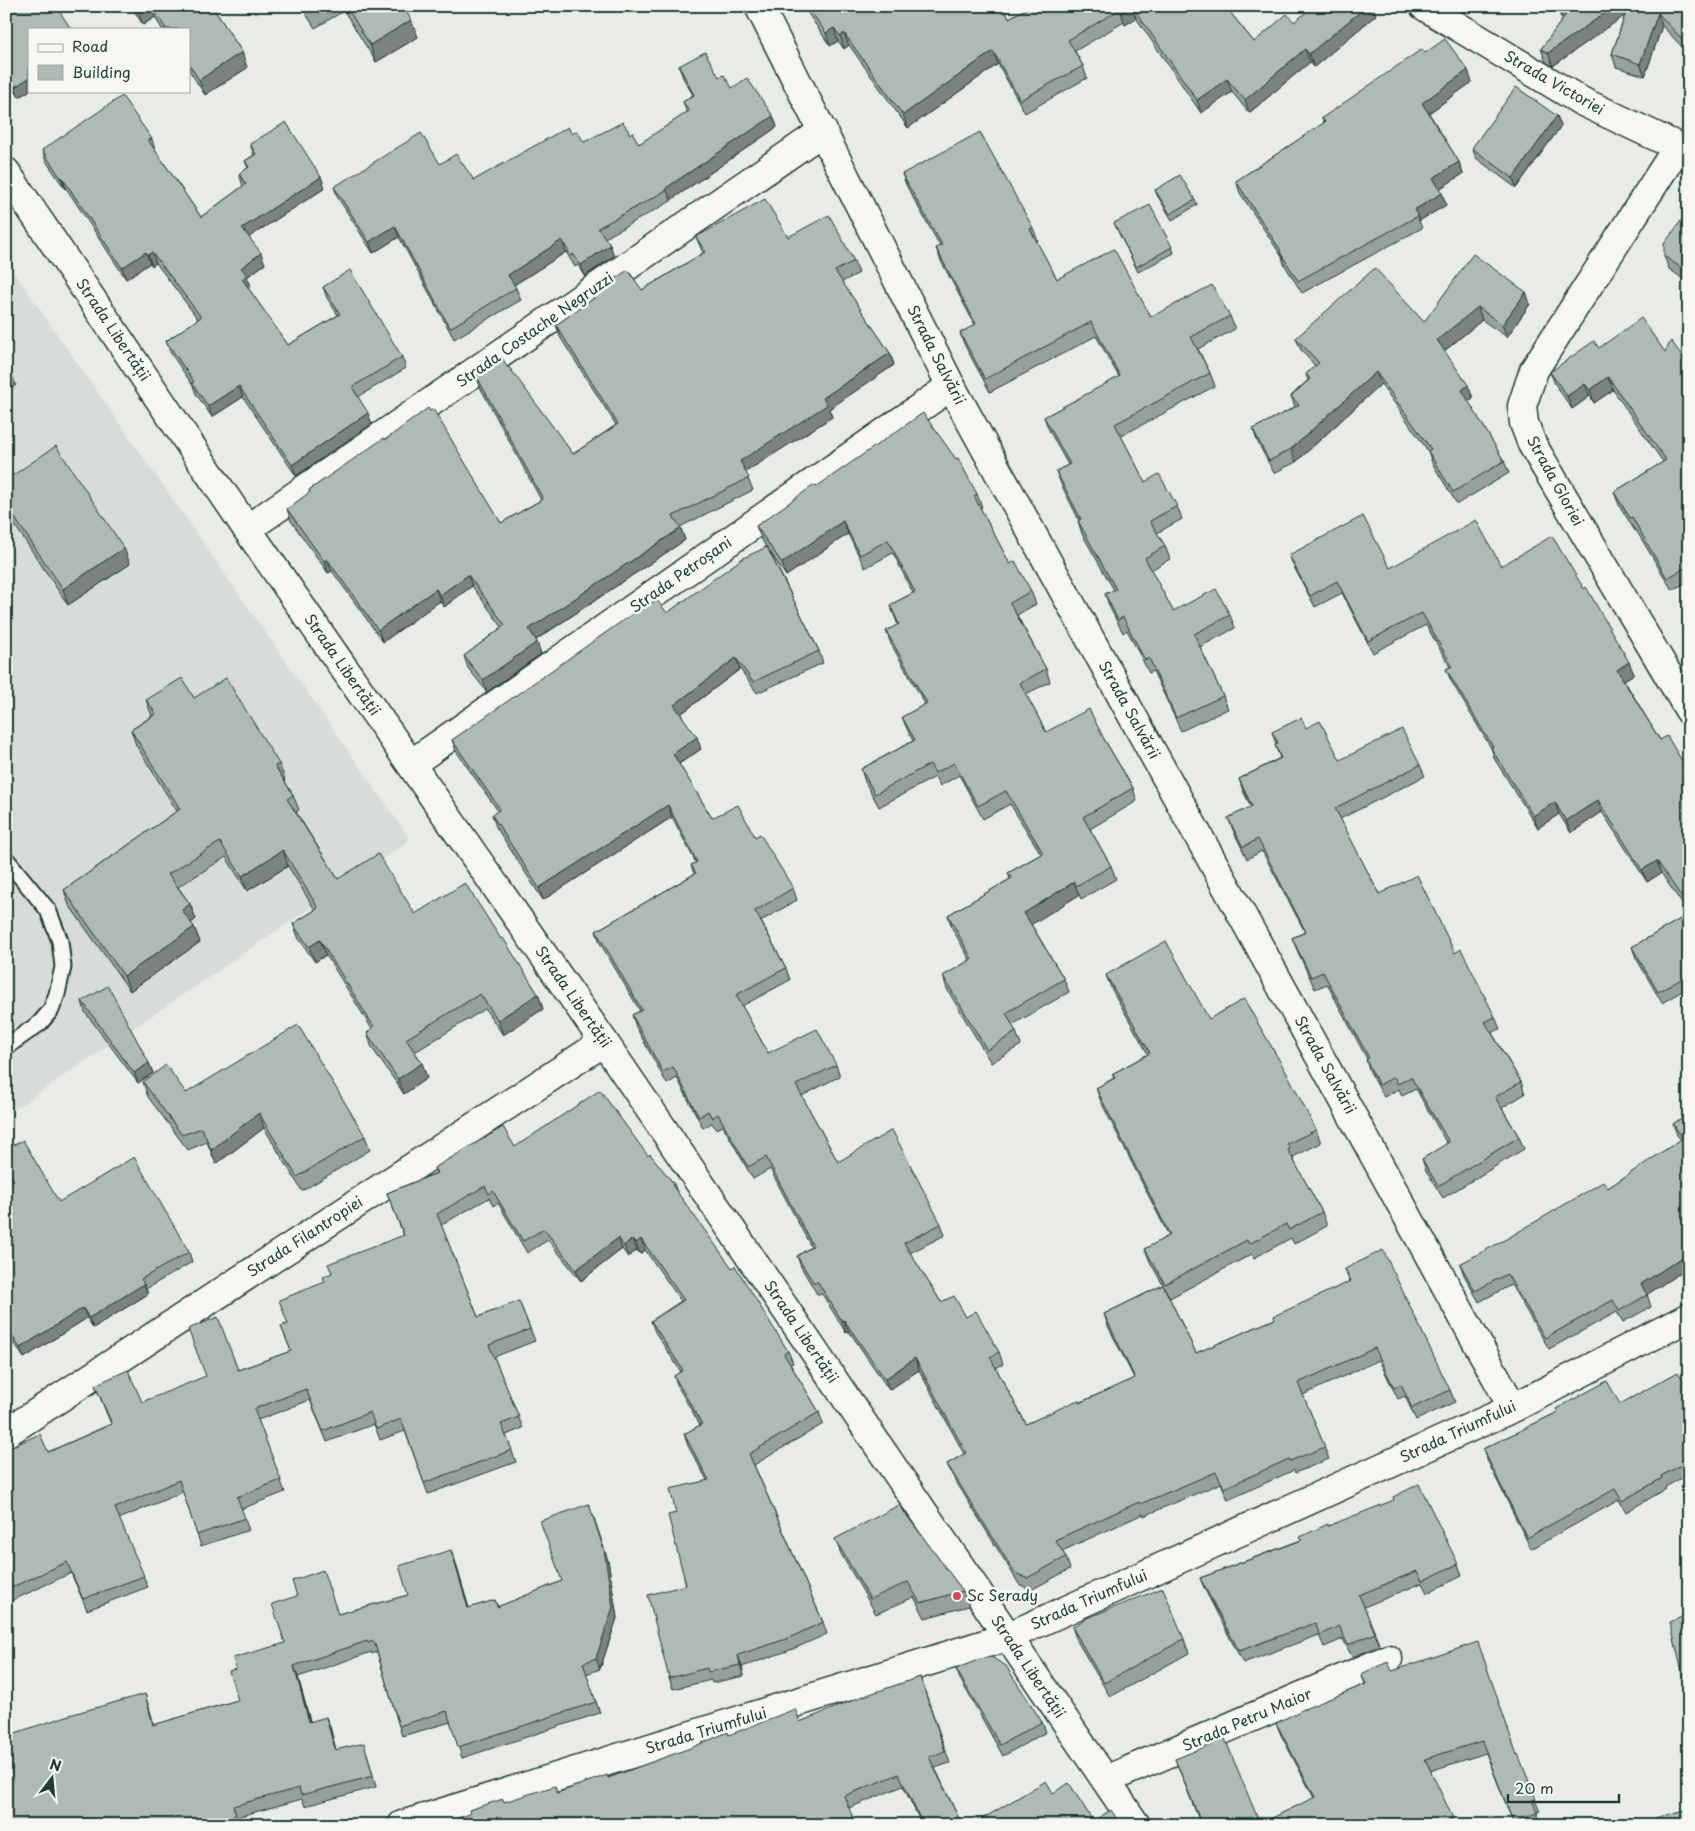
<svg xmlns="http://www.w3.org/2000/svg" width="1695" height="1831" viewBox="0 0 1695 1831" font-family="'Playpen Sans',sans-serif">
  <rect width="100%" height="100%" fill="#e9ebe7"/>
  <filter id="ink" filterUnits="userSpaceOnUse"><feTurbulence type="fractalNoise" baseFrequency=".02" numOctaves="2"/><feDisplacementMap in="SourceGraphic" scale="10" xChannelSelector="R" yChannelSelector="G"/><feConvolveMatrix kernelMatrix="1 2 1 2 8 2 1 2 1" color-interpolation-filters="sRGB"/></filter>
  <g filter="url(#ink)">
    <path fill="#d8dcd8" d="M6,261L408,836V840L406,843L6,1115Z"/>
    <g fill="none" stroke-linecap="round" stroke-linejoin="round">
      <defs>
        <path id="service" d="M6,859L48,910L60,941L63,967L57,994L51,1010L40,1023L6,1047"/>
        <g id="minor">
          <path d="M759,6L951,386L1513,1408"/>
          <path d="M1677,148L1534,370L1522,406L1524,423L1532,444L1689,710"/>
          <path d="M6,172L247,529L604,1042L1136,1825"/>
          <path d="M247,529L823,131"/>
          <path d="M411,764L951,386"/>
          <path d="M6,1433L604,1042"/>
          <path d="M1106,1780L1388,1659"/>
          <path d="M402,1825L1007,1637L1513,1408L1689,1317"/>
        </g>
        <path id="tertiary" d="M1424,6L1581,101L1689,152"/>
      </defs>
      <use href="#service" stroke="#1f3d34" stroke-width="19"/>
      <use href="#minor" stroke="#1f3d34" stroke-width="31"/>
      <use href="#tertiary" stroke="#1f3d34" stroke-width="31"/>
      <use href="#service" stroke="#f6f6f2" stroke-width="15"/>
      <use href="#minor" stroke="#f6f6f2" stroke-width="28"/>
      <use href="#tertiary" stroke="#f6f6f2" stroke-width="28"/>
    </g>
    <g fill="#97a09c" stroke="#1f3d34">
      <path d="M131,6H212L242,52L247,68L205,95L189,70V29H162L155,17L143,25Z"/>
      <path d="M301,6H403L418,37L376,62L344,11L315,28Z"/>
      <path d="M803,6H1002L1009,18L1031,6H1225L1254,42L1294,22L1376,15L1314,67L1310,62L1249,113L1232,92L1201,113L1136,18L1125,25L1124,22L1075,51L1083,66L1087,78L1025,113L998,64L908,128L849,45L844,49L838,41L830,46Z"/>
      <path d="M1555,6H1689V54L1662,26L1645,76L1616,67L1612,54L1625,15L1553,66L1546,62L1541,49L1564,18L1562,19Z"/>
      <path d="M6,7L29,29V91L19,97L12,87L6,91Z"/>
      <path d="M1425,53L1472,82L1429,113L1459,162L1463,174L1439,189L1442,193L1446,205L1419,221L1422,228L1302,293L1284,264L1282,257L1240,193L1236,181L1324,123L1322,118Z"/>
      <path d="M679,66L719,77L732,88L773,116L777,127L671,200V201L605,238L610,245L614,256L585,276L578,265L575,267L566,252L514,285L516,288L521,300L454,339L399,237L373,253L338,198L334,187L440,164L474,180L572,134L584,142L630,134L639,144L687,113L683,102L693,95L683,78Z"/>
      <path d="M1557,116L1561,126L1516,188L1476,158L1472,148Z"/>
      <path d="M152,139L155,150L201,217L243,186L239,174L248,168L245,161L254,155L250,144L321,177L325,188L249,237L265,264L247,277L251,286L248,288L288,345L338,315L327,298L323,287L402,357L406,368L358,397L372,424L296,476L243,397L212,417L196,394L193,386L170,352L166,341L198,319L156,263L152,266L150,263L126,279L66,188L65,189L46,161L42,150Z"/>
      <path d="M902,174L1033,228L1038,241H1036L1057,279L1151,317L1230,316L1235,329L1198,349L1210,373L1215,386L1121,436L1145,482L1177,506L1182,519L1157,533L1165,546L1170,559L1151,570L1173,611L1230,615L1235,628L1200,647L1223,696L1228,709L1181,731L1153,671L1149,673L1127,630L1123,633L1110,608L1105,594L1114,590L1082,534L1078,521L1079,520L1061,484L1056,471L1068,465L1049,430L1044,417L1119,377L1096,336L990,392L965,346L960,333L975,325L941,261L936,248L940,246L907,187Z"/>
      <path d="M1155,190L1195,200L1197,205L1172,220L1157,195Z"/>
      <path d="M1689,210V283L1669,269L1664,256Z"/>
      <path d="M1114,223L1172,247L1174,253L1138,272Z"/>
      <path d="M696,237H788L854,261L859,273L842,282L890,353L894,365L829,409L832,417L745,472L753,490L680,527L685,540L536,640L541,654L487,692L468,668L464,656L502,627L472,586L444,607L440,601L383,642L332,571L328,573L291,521L287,509L310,493L309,490L385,440L430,411L501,523L541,500L480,387L476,375L507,367L573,454L616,425L560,337L556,325L594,298L592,294L642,290L703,253Z"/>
      <path d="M1526,292L1530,304L1507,337L1482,320L1444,351L1473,398L1468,401L1504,461L1509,473L1457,504L1432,463L1428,451L1381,384L1296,462L1274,473L1257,441L1253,429L1295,407L1291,396L1308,380L1306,374L1315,366L1301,350L1296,338L1424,322Z"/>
      <path d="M1689,309V325L1685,315Z"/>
      <path d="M1599,348L1665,352L1689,365V581L1672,590L1636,530L1635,531L1619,505L1614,492L1663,462L1613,390L1594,403L1590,396L1572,409L1555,384L1550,372Z"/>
      <path d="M6,480L130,564L68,605L6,512Z"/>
      <path d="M816,487L977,494L982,507L980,508L1010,564L1031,591L1036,604L1017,615L1046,669L1050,682L1026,694L1046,732L1104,739L1133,788L1137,801L1090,829L1111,866L1116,879L1081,899L1079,895L1031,924L1064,979L1069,992L1012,1025L1016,1032L1021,1045L991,1063L947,989L943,976L970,960L952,928L948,915L1010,879L1008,873L1041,854L1010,804L983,819L959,775L940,786L935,777L879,807L865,782L861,769L913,741L907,729L902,717L925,704L891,644L886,631L898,625L890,605L913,593L893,553L865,568L848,534L786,576L770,552L819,651L823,663L757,693L740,669L681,714L701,749L679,764L712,818L755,837L793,888L797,900L761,921L786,968L790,980L742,1006L768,1053L836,1065L840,1076L802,1096L838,1162L941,1224L945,1235L910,1253L941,1302L966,1317L999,1352L1003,1364L996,1368L1026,1424L1079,1403L1134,1378L1108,1326L1104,1314L1163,1285L1150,1262L1145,1249L1169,1236L1101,1102L1096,1088L1114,1078L1112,1074L1148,1054L1111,988L1106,975L1209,1019L1316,1130L1321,1143L1293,1157L1295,1163L1322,1212L1327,1226L1294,1244L1291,1238L1254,1258L1252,1254L1170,1298L1165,1289L1196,1353L1275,1319L1350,1282L1345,1269L1450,1390L1455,1402L1416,1420L1405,1396L1398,1399L1379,1360L1303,1395L1329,1459L1295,1473L1294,1470L1228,1500L1221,1483L1144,1516L1143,1514L1062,1551L1066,1557L1070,1569L1031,1590L1019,1584L952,1475L947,1464L964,1454L919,1370L889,1390L849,1331L846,1333L822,1294H817L801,1267L797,1256L811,1247L770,1169L753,1179L723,1126L716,1129L712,1123L703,1128L677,1078L667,1084L636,1027L632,1015L640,1011L600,943L596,931L694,874L691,865L696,863L672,817L543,900L496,827L492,815L498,811L456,751L452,740L667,613L766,547L761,538L756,526Z"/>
      <path d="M1289,555L1390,568L1501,566L1634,674L1624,680L1660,740L1688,771L1689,774V910L1687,911L1661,873L1647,882L1602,812L1571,833L1559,814L1538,828L1495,760L1491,748L1451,681L1446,669L1450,667L1426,625L1373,653L1342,593L1315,607L1294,567Z"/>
      <path d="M194,698L279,764L285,779L284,780L293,795L299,810L296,812L338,879L415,914L501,939L538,994L543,1009L503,1035L485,1009L415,1052L422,1063L427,1078L404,1094L372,1048L367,1033L372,1029L326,955L315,962L299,939L293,924L315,910L288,866L247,891L226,857L178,887L190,904L196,919L191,923L194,927L200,942L130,991L69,905L64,890L177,811L136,745L131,730L152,716L146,700Z"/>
      <path d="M1306,728L1340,760L1420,765L1425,776L1340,819L1379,894L1455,953L1495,1017L1500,1029L1492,1033L1521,1082L1525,1094L1502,1108L1519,1137L1524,1149L1443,1198L1426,1171L1422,1159L1447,1144L1416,1089L1402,1096L1399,1089L1384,1097L1370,1072L1366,1060L1367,1059L1327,984L1315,989L1297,950L1292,938L1305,932L1262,851L1247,859L1233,830L1228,818L1251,807L1243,791L1239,779L1280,758L1275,745L1276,744L1272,732Z"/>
      <path d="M1689,914V987L1662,1003L1636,958L1632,947Z"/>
      <path d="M82,1001L149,1063L153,1073L138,1083L85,1012Z"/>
      <path d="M143,1082L365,1136L370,1150L302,1191L264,1128L216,1164L207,1142L188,1150L148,1097Z"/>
      <path d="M1689,1113V1267L1647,1294L1651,1307L1623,1322L1617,1312L1549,1349L1511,1285L1479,1302L1464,1275L1460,1264L1608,1188L1681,1140L1677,1135L1673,1124Z"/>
      <path d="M515,1147L648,1156L674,1184L677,1192L788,1351L793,1363L790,1364L819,1412L823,1424L754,1465L823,1622L827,1634L793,1649L742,1667L744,1676L712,1683L711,1680L673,1689L669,1678L686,1585L676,1513L707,1480L688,1446L684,1434L700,1425L678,1387L674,1376L681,1372L655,1332L651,1321L681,1301L645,1250L640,1254L637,1250L628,1257L622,1249L581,1281L548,1240L527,1253L498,1203L493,1206L489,1198L441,1225L478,1317L519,1301L535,1341L494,1357L523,1428L506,1435L516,1462L428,1494L405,1431L380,1440L374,1424L327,1442L310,1400L258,1420L285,1492L241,1509L249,1530L201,1546L183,1492L119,1519L148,1587L87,1610L71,1573L9,1602L10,1604L6,1605V1449L48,1452L111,1424L95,1385L142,1402L238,1370L291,1351L281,1326L288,1324L332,1273L404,1236L387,1193L436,1173L434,1168Z"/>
      <path d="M6,1149L59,1202L189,1252L192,1262L146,1289L148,1294L93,1328L87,1318L24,1358L15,1344L6,1349L13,1181L6,1170Z"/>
      <path d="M1689,1383V1474L1665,1487L1666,1489L1626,1512L1619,1500L1531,1549L1487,1460L1483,1449L1558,1412L1556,1409L1620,1404L1686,1385Z"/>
      <path d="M1328,1526L1458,1564L1462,1576L1427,1593L1422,1583L1364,1607L1380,1646L1352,1657L1343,1639L1324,1647L1319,1635L1243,1663L1205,1590L1200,1578L1301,1540Z"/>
      <path d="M835,1539L963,1591L969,1606L925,1618L914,1597L876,1614L841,1554Z"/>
      <path d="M451,1550L469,1608L495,1600L498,1607L562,1581L608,1560L617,1618L600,1669L586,1674L600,1713L462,1758L451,1722L402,1736L399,1726L377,1652L372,1654L371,1652L298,1677L310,1721L330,1727L336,1750L367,1753L376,1787L305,1806L302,1799L237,1817L240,1825H6L148,1704L154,1725L238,1700L236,1669L285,1643L338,1614L408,1595Z"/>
      <path d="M1072,1627L1184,1639L1189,1653L1110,1697L1077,1641Z"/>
      <path d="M956,1669L1042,1722L1046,1732L1003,1756L960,1679Z"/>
      <path d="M1392,1671L1517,1755L1540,1811L1537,1812L1541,1825H1514L1486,1753L1430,1771L1455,1825H1201L1175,1759L1260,1824L1314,1798L1281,1735L1276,1723L1365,1684L1361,1674Z"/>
      <path d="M920,1677L950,1763L935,1768L962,1825H922L903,1786L849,1808L470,1814L504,1802L557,1793L608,1778L729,1735L800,1722Z"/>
    </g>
    <g fill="#7b827f" stroke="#1f3d34">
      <path d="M142,6H151L155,17L143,25L137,9Z"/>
      <path d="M1130,6H1132L1136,18L1125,25L1121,12Z"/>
      <path d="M1367,6H1373L1376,15L1314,67L1309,54Z"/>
      <path d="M1558,6H1580L1562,19Z"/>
      <path d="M1615,6H1636L1637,7L1553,66L1548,53Z"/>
      <path d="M1658,13L1662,26L1645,76L1640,64Z"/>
      <path d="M411,20L418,37L376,62L370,45Z"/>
      <path d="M834,28L838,41L830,46L826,33Z"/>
      <path d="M844,33L849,45L844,49L840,36Z"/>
      <path d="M1305,49L1310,62L1249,113L1245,100Z"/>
      <path d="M993,51L998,64L908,128L903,115Z"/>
      <path d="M242,52L247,68L205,95L199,80Z"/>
      <path d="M1468,70L1472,82L1426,115L1422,103Z"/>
      <path d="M8,76L12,87L6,91V78Z"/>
      <path d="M29,78V91L19,97L15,87Z"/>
      <path d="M1227,79L1232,92L1201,113L1197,100Z"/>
      <path d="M773,116L777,127L671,200L666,188Z"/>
      <path d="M1557,116L1561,126L1516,188L1513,178Z"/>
      <path d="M1459,162L1463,174L1437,190L1433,178Z"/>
      <path d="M62,177L66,188L65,189L61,178Z"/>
      <path d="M321,177L325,188L246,239L242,228Z"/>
      <path d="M1442,193L1446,205L1419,221L1418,216L1414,210Z"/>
      <path d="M395,226L399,237L373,253L369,242Z"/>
      <path d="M562,240L566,252L512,286L508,275Z"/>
      <path d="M610,245L614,256L585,276L581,265Z"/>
      <path d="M146,252L150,263L126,279L122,268Z"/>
      <path d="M152,252L156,263L152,266L148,255Z"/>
      <path d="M261,253L265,264L247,277L251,286L246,290L242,279L241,268Z"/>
      <path d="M1526,292L1530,304L1507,337L1502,325Z"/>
      <path d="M1478,307L1482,320L1442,353L1437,340Z"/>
      <path d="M890,353L894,365L829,409L832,417L744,473L740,461L823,398Z"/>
      <path d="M8,365L16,385L6,392V366Z"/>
      <path d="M1376,372L1381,384L1296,462L1291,449Z"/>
      <path d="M1608,377L1613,390L1594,403L1590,390Z"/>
      <path d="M1585,384L1590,396L1572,409L1567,396Z"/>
      <path d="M1468,385L1473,398L1466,402L1462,390Z"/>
      <path d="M239,386L243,397L212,417L208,406Z"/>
      <path d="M1689,393V410L1682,398Z"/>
      <path d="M368,413L372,424L296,476L292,465Z"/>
      <path d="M843,521L848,534L786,576L782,563Z"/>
      <path d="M681,528L685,540L534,641L529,629Z"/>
      <path d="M124,548L130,564L68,605L63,589Z"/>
      <path d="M327,559L332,571L328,573L324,561Z"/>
      <path d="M468,575L472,586L444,607L440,595Z"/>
      <path d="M436,589L440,601L383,642L378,630Z"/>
      <path d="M537,642L541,654L487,692L483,680Z"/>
      <path d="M736,658L740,669L678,716L674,705Z"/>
      <path d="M1629,662L1634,674L1621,682L1617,670Z"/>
      <path d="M697,737L701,749L677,765L673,754Z"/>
      <path d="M1598,800L1602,812L1571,833L1566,821Z"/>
      <path d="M1555,802L1559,814L1538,828L1533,816Z"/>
      <path d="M668,805L672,817L543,900L539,888Z"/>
      <path d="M283,850L288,866L247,891L242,876Z"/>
      <path d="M1657,861L1661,873L1647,882L1642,870Z"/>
      <path d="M1074,882L1079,895L1029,926L1024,913Z"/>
      <path d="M1689,895V910L1687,911L1683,899Z"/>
      <path d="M190,904L196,919L188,925L182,910Z"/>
      <path d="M194,927L200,942L130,991L124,976Z"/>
      <path d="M320,940L326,955L315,962L309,947Z"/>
      <path d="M538,994L543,1009L503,1035L498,1020Z"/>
      <path d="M149,1063L153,1073L138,1083L134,1073Z"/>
      <path d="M422,1063L427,1078L404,1094L398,1079Z"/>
      <path d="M259,1113L264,1128L216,1164L211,1150Z"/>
      <path d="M618,1238L622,1249L581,1281L576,1270Z"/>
      <path d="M632,1239L637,1250L628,1257L624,1246Z"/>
      <path d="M641,1239L645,1250L640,1254L636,1243Z"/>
      <path d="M1689,1253V1267L1645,1296L1641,1284Z"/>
      <path d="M144,1284L148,1294L93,1328L89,1318Z"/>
      <path d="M83,1308L87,1318L24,1358L20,1348Z"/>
      <path d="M844,1320L849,1331L846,1333L842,1321Z"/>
      <path d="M11,1334L15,1344L6,1349V1336Z"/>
      <path d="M915,1358L919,1370L889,1390L885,1379Z"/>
      <path d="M593,1515L608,1560L617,1618L600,1669L596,1658Z"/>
      <path d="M451,1550L455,1560L472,1619L468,1608Z"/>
      <path d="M738,1655L742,1667L744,1676L740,1665Z"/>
      <path d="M294,1666L298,1677L313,1732L309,1722Z"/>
      <path d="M145,1694L148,1704L157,1736L153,1725Z"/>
      <path d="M326,1717L330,1727L339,1761L335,1750Z"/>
    </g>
    <g fill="#b0bab5" stroke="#1f3d34">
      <path d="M8,6H56L71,29H29V78L15,87L8,76L6,78V7Z"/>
      <path d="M135,6H142L137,9Z"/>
      <path d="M152,6H212L242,52L199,80L189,64V29H166Z"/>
      <path d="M306,6H316L308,11Z"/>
      <path d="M346,6H403L411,20L370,45Z"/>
      <path d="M807,6H1002L1009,18L1031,6H1130L1121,12L1119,10L1068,40L1083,66L1020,100L993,51L903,115L844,33L840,36L834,28L826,33Z"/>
      <path d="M1132,6H1225L1254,42L1287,14L1294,22L1314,6H1367L1309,54L1305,49L1245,100L1227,79L1197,100Z"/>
      <path d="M1572,6H1615L1548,53L1541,49Z"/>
      <path d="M1628,6H1689V47L1658,13L1640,64L1612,54Z"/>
      <path d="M1445,39L1468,70L1422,103L1459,162L1433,178L1442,193L1414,210L1418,216L1298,281L1280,252L1281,251L1236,181L1325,122L1322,118L1422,49L1425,53Z"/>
      <path d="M705,52L719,77L724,75L732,88L747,78L773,116L666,188L667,190L598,228L610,245L581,265L573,254L571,256L562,240L508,275L516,288L450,328L395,226L369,242L334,187L421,133L440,164L456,154L474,180L568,127L572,134L577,131L584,142L623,122L630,134L632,132L639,144L689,111L683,102L694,95L679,66Z"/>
      <path d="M1516,87L1557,116L1513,178L1472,148Z"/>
      <path d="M122,96L152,139L148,140L201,217L246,184L239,174L249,167L245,161L256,154L250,144L286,122L321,177L242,228L261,253L241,268L247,275L242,279L288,345L340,314L323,287L350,270L402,357L352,387L368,413L292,465L239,386L208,406L192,383L194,382L166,341L201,317L152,252L148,255L146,252L122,268L62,177L61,178L42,150Z"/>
      <path d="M980,132L1033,228L1030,229L1057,279L1114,249L1151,317L1212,285L1230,316L1191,337L1210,373L1115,424L1145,482L1159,474L1177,506L1150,521L1165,546L1145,558L1173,611L1216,589L1230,615L1194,634L1223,696L1176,718L1149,658L1145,660L1123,617L1118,620L1105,594L1116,589L1078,521L1081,519L1056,471L1070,464L1044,417L1120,376L1091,322L985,379L960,333L976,324L936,248L942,245L902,174Z"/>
      <path d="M1180,175L1195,200L1170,214L1155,190Z"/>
      <path d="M765,199L788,237L829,215L854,261L835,271L890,353L823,398L827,405L740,461L749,478L673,516L681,528L529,629L537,642L483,680L464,656L505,625L468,575L440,595L436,589L378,630L327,559L324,561L287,509L310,492L309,490L384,438L385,440L428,408L430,411L433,409L501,523L543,499L476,375L502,357L507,367H509L573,454L618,424L556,325L594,298L592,294L628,270L642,290L705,252L696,237Z"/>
      <path d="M1150,205L1172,247L1136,267L1114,223Z"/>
      <path d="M1689,210V273L1664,256V244Z"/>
      <path d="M1473,254L1526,292L1502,325L1478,307L1437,340L1468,385L1462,390L1504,461L1453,492L1428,451L1431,449L1376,372L1291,449L1269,461L1253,429L1299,405L1291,396L1310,379L1306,374L1319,363L1296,338L1375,268L1424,322Z"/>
      <path d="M1689,309V317L1685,315Z"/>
      <path d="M1641,318L1665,352L1671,341L1689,365V393L1682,398L1689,408V566L1667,578L1632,517L1630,518L1614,492L1666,460L1608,377L1590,390L1585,384L1567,396L1550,372L1594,341L1599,348Z"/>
      <path d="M923,413L956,459L958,458L977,494L974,496L1010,564L1015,561L1031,591L1010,603L1046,669L1020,683L1046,732L1089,709L1104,739L1133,788L1083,817L1111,866L1076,886L1074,882L1024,913L1064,979L1006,1013L1016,1032L987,1050L943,976L972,959L948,915L1012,878L1008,873L1043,853L1006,791L978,806L954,763L935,773L930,764L875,794L861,769L915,740L902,717L927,703L886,631L899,624L890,605L915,592L888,540L860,555L843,521L782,563L756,526L814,485L816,487Z"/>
      <path d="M56,446L124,548L63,589L6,505V480Z"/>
      <path d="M1363,516L1390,568L1476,520L1501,566L1552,536L1584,589L1586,587L1629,662L1617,670L1660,740L1667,736L1688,771L1682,774L1689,785V895L1683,899L1657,861L1642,870L1598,800L1566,821L1555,802L1533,816L1491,748L1493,747L1446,669L1452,666L1422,613L1368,641L1337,581L1310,596L1289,555Z"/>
      <path d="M767,547L819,651L753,682L736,658L674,705L697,737L673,754L712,818L738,805L755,837L760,834L793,888L755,911L786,968L736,995L768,1053L817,1029L836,1065L796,1085L838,1162L892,1130L941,1224L904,1243L941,1302L954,1296L966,1317L976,1311L999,1352L990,1357L1026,1424L1078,1400L1079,1403L1135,1378L1104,1314L1163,1285L1196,1353L1275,1319L1274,1316L1351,1281L1345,1269L1383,1250L1450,1390L1412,1408L1401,1384L1394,1388L1375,1348L1298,1383L1325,1447L1290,1461L1289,1459L1224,1488L1216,1472L1140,1504L1139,1502L1055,1540L1066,1557L1027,1578L1015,1573L947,1464L966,1453L915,1358L885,1379L844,1320L842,1321L818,1282H813L797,1256L813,1246L766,1157L748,1167L718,1114L712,1118L708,1111L699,1117L673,1067L663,1072L632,1015L642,1010L596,931L696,873L691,865L697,862L668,805L539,888L492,815L500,809L452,740L641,608L657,600L667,613L743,558Z"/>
      <path d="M182,678L194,698L226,678L279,764L275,766L293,795L287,799L338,879L378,854L415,914L465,883L501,939L503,938L538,994L498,1020L480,994L406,1039L422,1063L398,1079L367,1033L374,1027L320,940L309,947L293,924L318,908L283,850L242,876L220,842L168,874L190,904L182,910L194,927L124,976L64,890L180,809L131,730L156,714L146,700Z"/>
      <path d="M1301,718L1306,728L1320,721L1340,760L1402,729L1420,765L1335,808L1379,894L1417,875L1455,953L1461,949L1495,1017L1485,1022L1521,1082L1495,1097L1519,1137L1438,1186L1422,1159L1449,1142L1411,1077L1398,1084L1394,1077L1379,1085L1366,1060L1369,1058L1323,972L1311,977L1292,938L1306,932L1258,839L1243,847L1228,818L1252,806L1239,779L1281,758L1275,745L1278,743L1272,732Z"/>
      <path d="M1689,914V975L1658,992L1632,947Z"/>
      <path d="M1166,941L1209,1019L1244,999L1289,1077L1316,1130L1287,1144L1290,1149L1288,1150L1322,1212L1289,1230L1286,1224L1249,1244L1247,1240L1165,1284L1145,1249L1170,1235L1096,1088L1115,1078L1112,1074L1150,1053L1106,975Z"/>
      <path d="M108,986L149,1063L134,1073L82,1001Z"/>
      <path d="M298,1025L365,1136L297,1177L259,1113L211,1150L202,1128L182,1135L143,1082L166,1065L186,1093Z"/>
      <path d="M600,1090L648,1156L650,1154L674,1184L672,1185L732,1268L735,1266L788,1351L784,1354L819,1412L749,1454L823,1622L789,1638L738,1655L740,1665L708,1672L707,1668L669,1678L648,1595L686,1585L668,1515L676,1513L670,1489L709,1480L684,1434L702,1424L674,1376L683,1370L651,1321L684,1300L641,1239L636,1243L632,1239L624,1246L618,1238L576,1270L544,1229L523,1241L493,1191L489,1194L485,1186L437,1214L478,1317L519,1301L530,1329L489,1345L519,1417L501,1424L512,1450L424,1483L401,1419L376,1429L370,1412L323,1431L306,1389L254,1409L281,1480L237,1497L245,1518L197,1535L179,1480L115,1508L144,1576L83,1599L67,1562L6,1590V1449L40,1434L48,1452L112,1424L95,1385L128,1370L142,1402L206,1376L188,1329L218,1317L238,1370L291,1351L281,1326L288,1324L279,1300L325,1282L323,1277L332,1273L328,1264L404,1235L387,1193L437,1173L434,1168L503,1127L515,1147Z"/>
      <path d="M1689,1113V1253L1641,1284L1647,1295L1619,1311L1613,1300L1545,1338L1507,1274L1475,1291L1460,1264L1508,1238L1603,1182L1608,1188L1683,1138L1673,1124Z"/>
      <path d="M23,1140L59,1202L134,1157L189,1252L141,1279L144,1284L89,1318L83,1308L20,1348L11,1334L6,1336V1185L14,1180L6,1166V1149Z"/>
      <path d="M1678,1372L1686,1385L1689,1383V1461L1661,1476L1662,1478L1622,1501L1615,1489L1527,1538L1483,1449L1558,1412L1556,1409L1607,1381L1620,1404Z"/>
      <path d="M1419,1484L1458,1564L1422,1581L1417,1571L1359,1595L1375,1633L1348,1645L1339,1626L1320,1635L1315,1623L1239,1651L1200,1578L1302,1540L1300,1537L1328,1524V1526L1394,1500L1393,1497Z"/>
      <path d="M589,1504L604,1550L613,1607L596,1658L583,1663L596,1702L458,1747L447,1711L399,1726L374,1641L368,1643L367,1641L294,1666L309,1722L326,1717L335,1750L364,1743L373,1776L301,1795L299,1788L233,1806L236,1815L207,1824L205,1820L191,1825H6V1736L73,1714L145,1694L153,1725L238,1700L229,1671L236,1669L233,1658L285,1643L272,1604L297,1596L292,1581L323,1570L338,1614L408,1595L399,1566L451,1550L468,1608L495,1600L497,1607L562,1581L540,1521Z"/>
      <path d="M899,1505L963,1591L920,1603L908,1582L870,1599L835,1539Z"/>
      <path d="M1163,1588L1184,1639L1104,1683L1072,1627L1087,1618Z"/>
      <path d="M1689,1614V1701L1670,1622Z"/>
      <path d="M1478,1642L1517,1755L1518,1754L1536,1799L1532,1800L1537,1813L1513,1822L1482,1741L1425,1759L1453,1818L1439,1825H1202L1175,1759L1225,1739L1260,1824L1315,1797L1276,1723L1302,1710L1366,1684L1361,1674L1388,1662L1392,1671Z"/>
      <path d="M991,1657L1006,1666L1042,1722L1000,1745L956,1669L980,1659Z"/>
      <path d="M920,1677L945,1751L929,1757L962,1825H923L899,1774L844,1796L856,1825H443L442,1823L470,1814L469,1810L503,1799L504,1802L555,1786L557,1793L607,1775L608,1778L693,1747L728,1732L729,1735L795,1709L800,1722L858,1698Z"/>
      <path d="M1046,1781L1053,1793L1069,1783L1093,1821L1111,1810L1119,1822L1122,1825H972Z"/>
      <path d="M1689,1809V1825H1658L1655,1818Z"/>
    </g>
  </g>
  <circle fill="#d1495b" stroke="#f6f6f2" stroke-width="2" cx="957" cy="1596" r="5"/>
  <g text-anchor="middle" stroke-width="5" stroke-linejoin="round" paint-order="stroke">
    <g font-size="15" fill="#1f3d34" stroke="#f6f6f2">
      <text transform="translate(1554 83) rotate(30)" y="5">Strada Victoriei</text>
      <text transform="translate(113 330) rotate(56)" y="5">Strada Libertății</text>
      <text transform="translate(535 330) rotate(-35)" y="5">Strada Costache Negruzzi</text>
      <text transform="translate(936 355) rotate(63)" y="5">Strada Salvării</text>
      <text transform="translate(1555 481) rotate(61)" y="5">Strada Gloriei</text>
      <text transform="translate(681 575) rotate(-35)" y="5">Strada Petroșani</text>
      <text transform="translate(342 665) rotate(55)" y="5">Strada Libertății</text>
      <text transform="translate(1129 710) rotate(61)" y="5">Strada Salvării</text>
      <text transform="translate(573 997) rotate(55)" y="5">Strada Libertății</text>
      <text transform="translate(1325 1065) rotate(61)" y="5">Strada Salvării</text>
      <text transform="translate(305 1237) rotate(-33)" y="5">Strada Filantropiei</text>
      <text transform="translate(801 1332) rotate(56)" y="5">Strada Libertății</text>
      <text transform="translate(1458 1432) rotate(-25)" y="5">Strada Triumfului</text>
      <text transform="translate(1089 1600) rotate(-24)" y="5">Strada Triumfului</text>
      <text transform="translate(1028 1667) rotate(56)" y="5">Strada Libertății</text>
      <text transform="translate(1247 1720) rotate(-23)" y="5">Strada Petru Maior</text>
      <text transform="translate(706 1731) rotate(-17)" y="5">Strada Triumfului</text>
    </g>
    <g font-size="15" fill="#1f3d34" stroke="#f6f6f2" text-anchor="start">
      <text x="967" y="1601">Sc Serady</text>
    </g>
  </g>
  <rect width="1695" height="1831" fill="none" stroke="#f6f6f2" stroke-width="25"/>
  <rect x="12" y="12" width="1670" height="1806" fill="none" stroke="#1f3d34" stroke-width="2" filter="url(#ink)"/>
  <rect x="28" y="28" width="162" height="65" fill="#f6f6f2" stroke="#a0aca6"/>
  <rect x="38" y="44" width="25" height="8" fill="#f6f6f2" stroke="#a0aca6"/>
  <text x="72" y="52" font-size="15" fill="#1f3d34">Road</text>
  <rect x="38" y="65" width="25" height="15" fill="#b0bab5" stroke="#a0aca6"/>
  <text x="72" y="78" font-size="15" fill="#1f3d34">Building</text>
  <g transform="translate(52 1778) rotate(16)" stroke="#f6f6f2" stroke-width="4" paint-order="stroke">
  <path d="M0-4L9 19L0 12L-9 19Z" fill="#1f3d34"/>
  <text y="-8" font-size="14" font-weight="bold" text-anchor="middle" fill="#1f3d34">N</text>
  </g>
  <path d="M1508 1794v8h111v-8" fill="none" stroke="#1f3d34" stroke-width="2.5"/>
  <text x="1515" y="1794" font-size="15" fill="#1f3d34" stroke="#f6f6f2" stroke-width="4" paint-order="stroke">20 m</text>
</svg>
